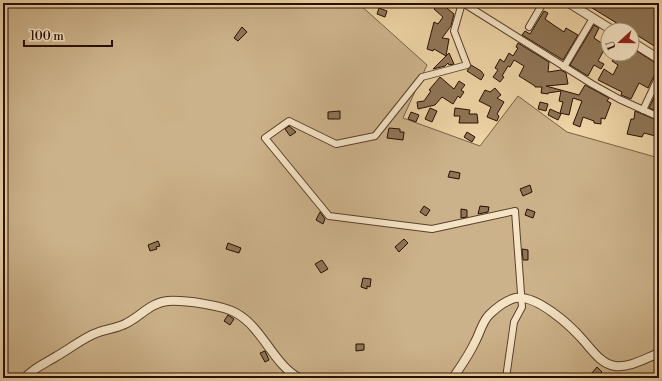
<svg xmlns="http://www.w3.org/2000/svg" width="662" height="381" viewBox="0 0 662 381" font-family="'Libre Bodoni',serif">
  <rect width="100%" height="100%" fill="#eed4a6"/>
  <filter id="stains"><feTurbulence type="fractalNoise" baseFrequency=".005" numOctaves="4"/><feColorMatrix values="0 0 0 0 .2 0 0 0 0 .09 0 0 0 0 .02 0 0 0 .5 -.17"/></filter>
  <radialGradient id="worn" r=".72"><stop offset=".6" stop-color="#630" stop-opacity="0"/><stop offset="1" stop-color="#630" stop-opacity=".3"/></radialGradient>
  <path fill="#ccb28a" stroke="#7a6045" d="M3,3H358L427,65L403,118L480,146L518,96L567,132L659,158V378H3Z"/>
  <g fill="#8f7556" stroke="#280e00">
    <path d="M429,3H441L454,14L451,26L442,38L449,39L446,56L449,53L454,64L449,65L448,63L445,66L433,69L446,56L434,49L433,51L427,49L434,22L438,24L443,17L434,9L435,8Z"/>
    <path d="M584,3H659V49L632,32V30H628Z"/>
    <path d="M379,8L387,11L385,17L377,14Z"/>
    <path d="M544,11L548,13L545,19L555,26L564,32L566,28L578,35L563,60L522,35L525,31L530,34Z"/>
    <path d="M594,25L599,28L594,38L606,46L598,61L604,64L601,69L594,65L588,76L570,65Z"/>
    <path d="M242,27L247,32L238,41L234,38Z"/>
    <path d="M518,43L549,62L548,72L561,70L566,73L568,84L546,86L579,95L585,85L609,98L607,101L611,103L605,119L601,118V124L594,123V121L583,117L580,127L573,124L582,101L573,98L569,115L560,113L563,102L559,101L561,91L548,93V94L541,93L542,87H535V86L519,76L524,66L514,60L510,67L508,66L502,76L504,77L500,82L493,77L498,70L495,68L500,59L504,62L509,53L513,56L518,48L516,47Z"/>
    <path d="M635,50L659,65V72L655,74L648,88L639,83L631,99L621,95L622,92L598,80L604,69L613,75L618,65L612,61L616,54L622,58L624,54L630,56L633,51L635,52Z"/>
    <path d="M471,65L481,71L484,75L481,80L467,71Z"/>
    <path d="M440,77L454,89L459,81L465,85L461,90L464,92L460,98L458,96L453,104L442,97L435,105L418,109L417,102L424,101L431,91L429,90Z"/>
    <path d="M659,87V112L649,108Z"/>
    <path d="M495,88L501,95L497,98L504,102L497,114L499,116L497,121L487,117L491,107L479,101L485,90L490,92Z"/>
    <path d="M540,102L548,104L546,111L538,109Z"/>
    <path d="M430,108L437,111L432,122L425,119Z"/>
    <path d="M455,108L470,110L469,114H477L478,123H459L460,116H454Z"/>
    <path d="M550,109L561,114L558,120L548,115Z"/>
    <path d="M340,111V119H328V112Z"/>
    <path d="M635,111L659,121V137L644,133L642,137L627,134L631,119H634Z"/>
    <path d="M411,112L419,115L416,122L408,119Z"/>
    <path d="M289,126L296,132L290,136L285,129Z"/>
    <path d="M389,128L400,129V132H404L403,140L387,138Z"/>
    <path d="M467,132L475,137L472,142L464,137Z"/>
    <path d="M450,171L460,173L459,179L448,177Z"/>
    <path d="M530,185L532,192L523,196L520,189Z"/>
    <path d="M424,206L430,210L426,216L420,212Z"/>
    <path d="M480,206L489,207L488,212L478,214Z"/>
    <path d="M461,209L467,210V217L461,218Z"/>
    <path d="M527,209L535,212L533,218L525,215Z"/>
    <path d="M320,212L325,219L323,224L316,220Z"/>
    <path d="M404,239L408,243L399,252L395,247Z"/>
    <path d="M158,241L160,246L156,247L157,249L150,251L148,245Z"/>
    <path d="M228,243L241,248L239,253L226,249Z"/>
    <path d="M522,249L528,250V260H523Z"/>
    <path d="M322,260L328,269L321,273L315,264Z"/>
    <path d="M363,278L371,279L370,287L367,286V289L361,287Z"/>
    <path d="M228,315L234,319L230,325L224,321Z"/>
    <path d="M356,344H364V350L356,351Z"/>
    <path d="M265,351L269,360L265,362L260,353Z"/>
    <path d="M597,367L602,372L597,378H595L591,374Z"/>
  </g>
  <g fill="none" stroke-linecap="round" stroke-linejoin="round">
    <defs>
      <g id="minor">
        <path d="M462,3L454,31L467,65L422,77L375,136L336,144L289,121L265,138L329,216L432,229L515,211L522,307L514,322L506,378"/>
        <path d="M463,3L592,84L619,99L659,117"/>
        <path d="M529,27L543,3"/>
        <path d="M564,67L593,18"/>
        <path d="M643,110L659,76"/>
      </g>
      <g id="tertiary">
        <path d="M569,3L612,30"/>
        <path d="M632,42L659,59"/>
        <path d="M25,378C33,368 46,363 57,356C71,348 84,337 99,332C108,329 117,328 125,324C140,317 151,302 168,301C184,300 222,305 236,313C263,328 273,364 299,378"/>
        <path d="M453,378C461,366 469,355 475,342C480,333 482,322 489,315C496,308 505,301 515,298C536,294 570,325 583,340C592,350 601,364 615,366C630,368 646,358 659,353"/>
      </g>
    </defs>
    <use href="#minor" stroke="#5a402a" stroke-width="8"/>
    <use href="#tertiary" stroke="#5a402a" stroke-width="10"/>
    <use href="#minor" stroke="#f4e3c5" stroke-width="6"/>
    <use href="#tertiary" stroke="#f4e3c5" stroke-width="8"/>
  </g>
  <rect width="662" height="381" fill="none" stroke="#eed4a6" stroke-width="16"/>
  <rect x="4" y="4" width="654" height="373" fill="none" stroke="#280e00" stroke-width="2"/>
  <rect x="8" y="8" width="646" height="365" fill="none" stroke="#280e00"/>
  <g transform="translate(620 42) rotate(249)"><circle r="19" fill="#f4e3c5" stroke="#a28e76"/>
  <path d="M0-3L7 15L0 10L-7 15Z" fill="#8f2418"/>
  <text y="-6" font-size="11" font-weight="bold" text-anchor="middle" fill="#280e00">U</text>
  </g>
  <path d="M24 40v6h88v-6" fill="none" stroke="#280e00" stroke-width="2"/>
  <text x="30" y="40" font-size="12" fill="#280e00" stroke="#f4e3c5" stroke-width="3" paint-order="stroke">100 m</text>
  <rect width="100%" height="100%" filter="url(#stains)"/>
  <rect width="100%" height="100%" fill="url(#worn)"/>
</svg>
